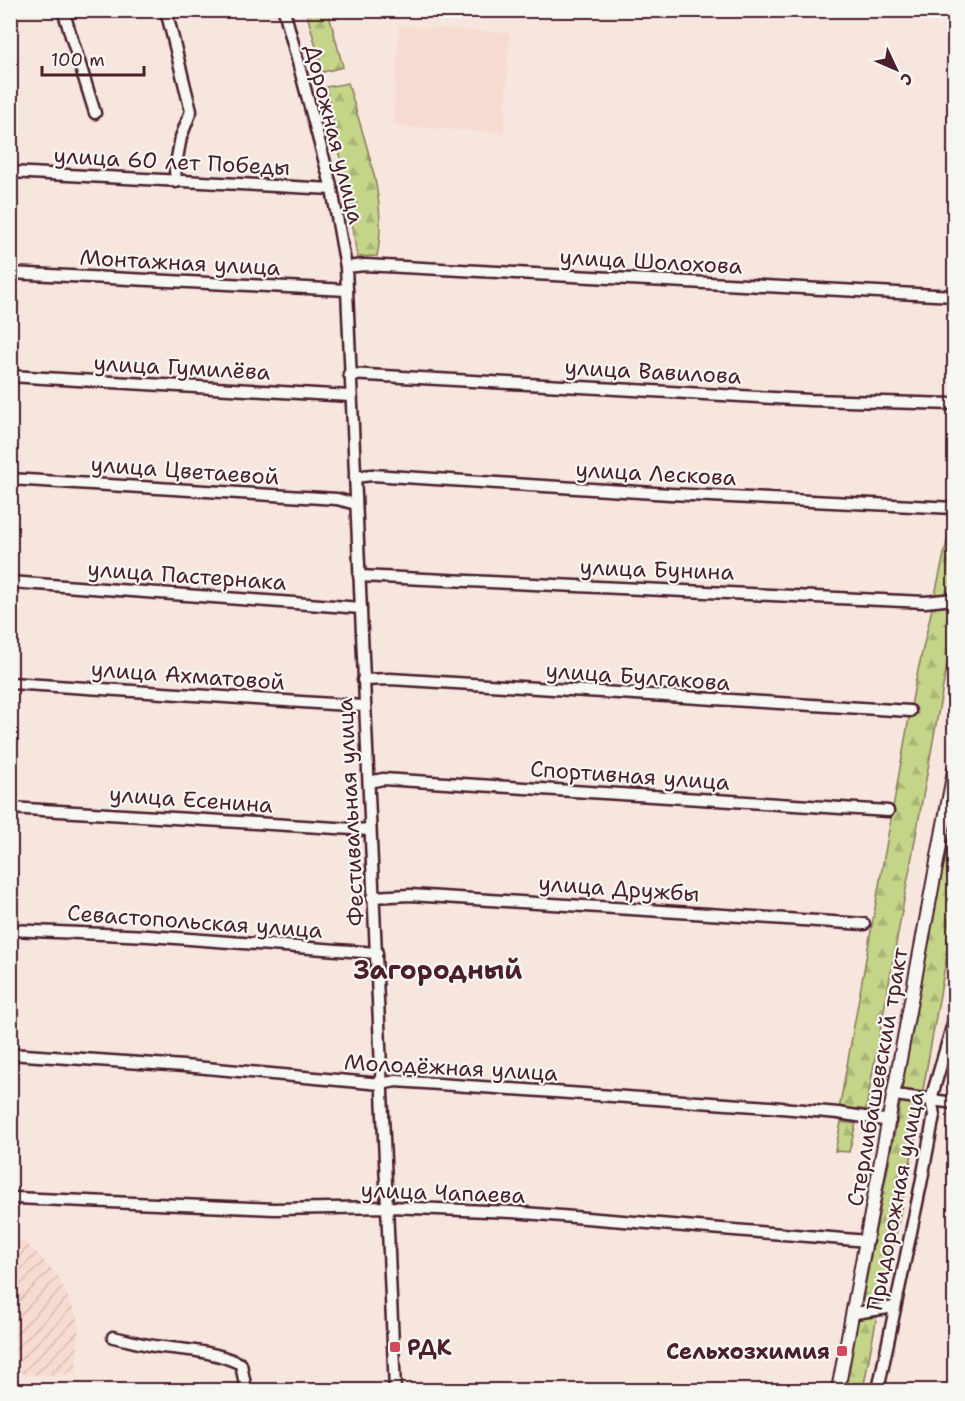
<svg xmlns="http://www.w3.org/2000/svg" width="965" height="1401" viewBox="0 0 965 1401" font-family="'Shantell Sans',sans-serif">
  <defs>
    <pattern id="industrial-furrows" width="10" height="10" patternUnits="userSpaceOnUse" patternTransform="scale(1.5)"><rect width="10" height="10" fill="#f8dbd0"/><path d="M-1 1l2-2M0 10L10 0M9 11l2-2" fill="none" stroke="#d6bcb3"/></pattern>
    <pattern id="forest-firs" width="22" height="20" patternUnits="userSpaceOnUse" patternTransform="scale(1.5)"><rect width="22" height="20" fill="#c4d488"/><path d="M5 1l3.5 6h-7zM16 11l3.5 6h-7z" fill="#aab676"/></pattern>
  </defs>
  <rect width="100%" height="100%" fill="#f7e6de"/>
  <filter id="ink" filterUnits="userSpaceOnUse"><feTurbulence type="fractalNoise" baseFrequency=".0167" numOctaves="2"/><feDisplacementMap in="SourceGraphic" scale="12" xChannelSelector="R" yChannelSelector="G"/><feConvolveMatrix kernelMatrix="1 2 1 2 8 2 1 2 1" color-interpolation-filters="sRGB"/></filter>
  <g filter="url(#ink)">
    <path fill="#f8dbd0" d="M399,26L510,33L504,133L393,126Z"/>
    <path fill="url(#industrial-furrows)" d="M11,1241H25L58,1276L79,1322L76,1374L24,1375L11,1361Z"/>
    <g fill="url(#forest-firs)" stroke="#877a5a" stroke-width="1.5">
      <path d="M306,11H328L343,67L323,72Z"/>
      <path d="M348,83C363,138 389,199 377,256L357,257L347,189L326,87Z"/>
      <path d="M954,510V626L866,1109L839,1110L915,684Z"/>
      <path d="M954,794V916L922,1095L901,1091Z"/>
      <path d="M901,1100L922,1104L883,1299L862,1302Z"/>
      <path d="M841,1122L856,1124L849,1152L835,1151Z"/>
      <path d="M857,1316H877L863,1390H845Z"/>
    </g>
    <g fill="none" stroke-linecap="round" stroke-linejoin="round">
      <defs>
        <g id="minor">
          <path d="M63,10L95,113"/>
          <path d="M166,10L191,111L181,137L175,169L176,182"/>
          <path d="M284,10L332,189L346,267L395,1390"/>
          <path d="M10,172L332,189"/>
          <path d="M346,267L365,265L954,296"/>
          <path d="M10,273L347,290"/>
          <path d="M349,374L810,400L954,404"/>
          <path d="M10,376L350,396"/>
          <path d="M355,477L372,475L670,494L954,508"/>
          <path d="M10,479L337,499L356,504"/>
          <path d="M359,576L925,602L954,599"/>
          <path d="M10,582L361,608"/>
          <path d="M363,680L390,679L910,711"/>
          <path d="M10,683L363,706"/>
          <path d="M369,782L383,779L888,811"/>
          <path d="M10,808L369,830"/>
          <path d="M372,897L410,895L864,924"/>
          <path d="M10,930L149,936L377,953"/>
          <path d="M10,1054L184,1066L381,1084L396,1081L770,1107L838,1113L890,1121"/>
          <path d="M895,1095L954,1103"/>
          <path d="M15,1198L274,1209L389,1207L512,1212L868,1241"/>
          <path d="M855,1313L895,1307"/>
          <path d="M113,1337C127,1340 141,1344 154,1346C185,1350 212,1350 241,1364L246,1390"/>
          <path d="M878,1390L921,1184L934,1115L931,1099L954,1020"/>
        </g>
        <path id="major" d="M838,1390L954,771"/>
      </defs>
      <use href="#minor" stroke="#4a1f2b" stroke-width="15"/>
      <use href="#major" stroke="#4a1f2b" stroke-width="16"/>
      <use href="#minor" stroke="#f6f6f2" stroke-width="10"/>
      <use href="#major" stroke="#f6f6f2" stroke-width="12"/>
    </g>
  </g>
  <g fill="#d1495b" stroke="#f6f6f2" stroke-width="2">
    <rect x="389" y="1341" width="12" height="12" rx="3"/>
    <rect x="836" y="1345" width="12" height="12" rx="3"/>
  </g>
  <g text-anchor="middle" stroke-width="4.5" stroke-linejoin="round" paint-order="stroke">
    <g font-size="22" fill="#4a1f2b" stroke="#f6f6f2">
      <text transform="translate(335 134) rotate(76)" y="8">Дорожная улица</text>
      <text transform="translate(172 161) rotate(3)" y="8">улица 60 лет Победы</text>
      <text transform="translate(651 261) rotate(3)" y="8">улица Шолохова</text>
      <text transform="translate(180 262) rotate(3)" y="8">Монтажная улица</text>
      <text transform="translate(182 367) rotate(3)" y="8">улица Гумилёва</text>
      <text transform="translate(653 371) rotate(3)" y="8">улица Вавилова</text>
      <text transform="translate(185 470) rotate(4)" y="8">улица Цветаевой</text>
      <text transform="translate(656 473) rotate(3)" y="8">улица Лескова</text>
      <text transform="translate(657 569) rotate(2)" y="8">улица Бунина</text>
      <text transform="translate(187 575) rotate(4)" y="8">улица Пастернака</text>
      <text transform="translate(188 675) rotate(4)" y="8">улица Ахматовой</text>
      <text transform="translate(638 676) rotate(4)" y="8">улица Булгакова</text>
      <text transform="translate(630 775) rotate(4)" y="8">Спортивная улица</text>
      <text transform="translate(191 799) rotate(4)" y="8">улица Есенина</text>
      <text transform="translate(350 812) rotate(-93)" y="8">Фестивальная улица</text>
      <text transform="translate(619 888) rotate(4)" y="8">улица Дружбы</text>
      <text transform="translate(195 921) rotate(4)" y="8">Севастопольская улица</text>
      <text transform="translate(451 1067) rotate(3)" y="8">Молодёжная улица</text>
      <text transform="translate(877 1077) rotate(-80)" y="8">Стерлибашевский тракт</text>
      <text transform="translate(443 1192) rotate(2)" y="8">улица Чапаева</text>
      <text transform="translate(895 1201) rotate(-79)" y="8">Придорожная улица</text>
    </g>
    <g font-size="22" font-weight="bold" fill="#4a1f2b" stroke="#f6f6f2" text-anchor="start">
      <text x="407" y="1355">РДК</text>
      <text x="830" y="1359" text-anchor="end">Сельхозхимия</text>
    </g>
    <g font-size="26" font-weight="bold" fill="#4a1f2b" stroke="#f6f6f2">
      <text x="438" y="979">Загородный</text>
    </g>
  </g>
  <rect width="965" height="1401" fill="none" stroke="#f6f6f2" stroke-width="36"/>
  <rect x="18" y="18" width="929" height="1365" fill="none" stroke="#4a1f2b" stroke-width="2" filter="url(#ink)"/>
  <g transform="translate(896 69) rotate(134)" stroke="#f6f6f2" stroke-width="4.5" paint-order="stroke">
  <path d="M0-4.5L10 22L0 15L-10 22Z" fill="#4a1f2b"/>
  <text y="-9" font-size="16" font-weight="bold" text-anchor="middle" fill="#4a1f2b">С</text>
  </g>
  <path d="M42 66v9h102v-9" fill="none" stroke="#4a1f2b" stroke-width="3"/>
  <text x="51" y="66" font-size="18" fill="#4a1f2b" stroke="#f6f6f2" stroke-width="4.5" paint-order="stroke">100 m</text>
</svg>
